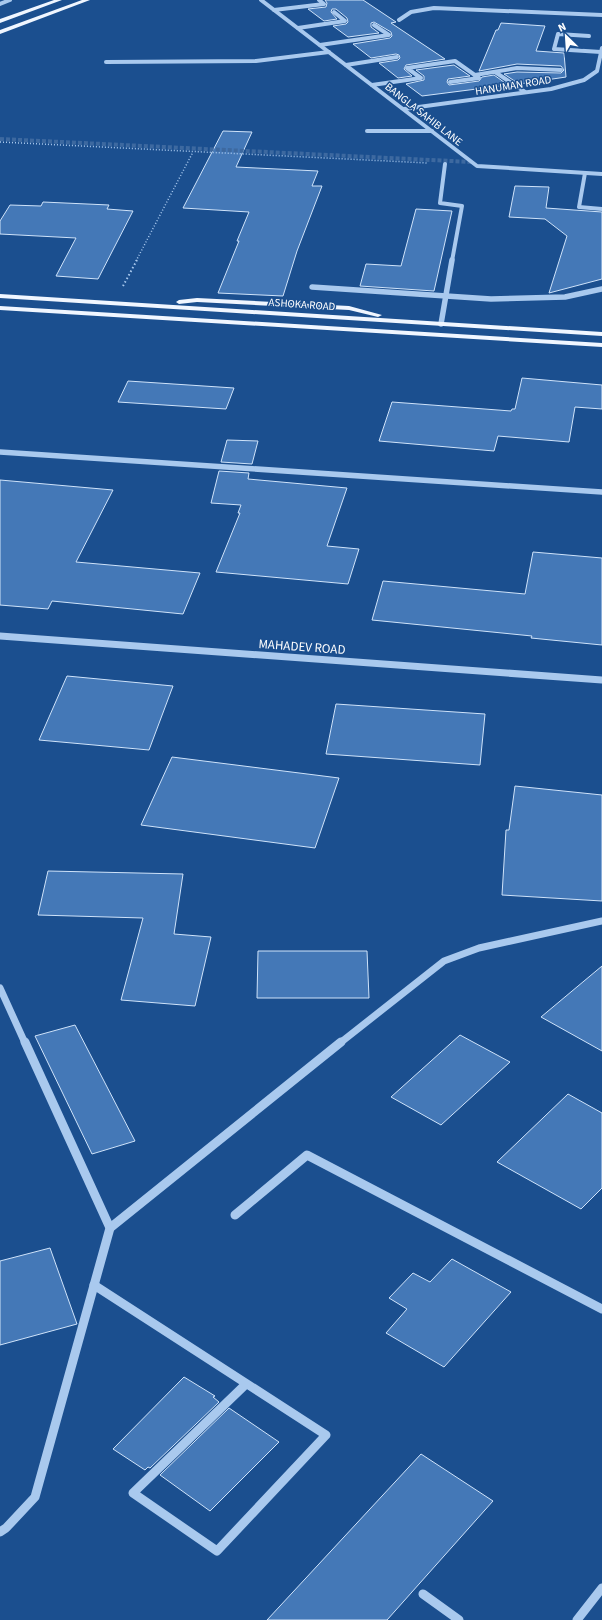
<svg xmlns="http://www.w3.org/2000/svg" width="602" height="1620" viewBox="0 0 602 1620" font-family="'Source Sans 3',sans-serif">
  <rect width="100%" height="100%" fill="#1b4f8f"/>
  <g fill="#4478b7" stroke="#cfe3fa">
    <path d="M325,0H363L396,22L391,23L445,59L406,65L404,69L412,76L398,78L379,63L398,60L400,58L399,55L396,54L371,58L353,44L390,38L392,36L391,32L374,22L371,23V27L379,33L348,37L333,26L346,24L348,22L347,18L336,9H332L331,12L337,19L324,21L308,9L326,7L327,3Z"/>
    <path d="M501,23L545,26L536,51L564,53L566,77L519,84L504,74L517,72L561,73L564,70L561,66L517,64L479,71L496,30H498Z"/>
    <path d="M454,65L470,76L448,79L447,82L449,85L479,81L482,77L494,75L508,85L422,96L406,84L424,80V76L416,70Z"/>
    <path d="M223,131L252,132L236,167L318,171L312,186H322L297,251L283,296L218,293L239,241H237L249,212L183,208Z"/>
    <path d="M515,186L549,187L546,208L602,212V279L549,293L567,236L545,219L509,217Z"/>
    <path d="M43,202L109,205L107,209L133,211L98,279L56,276L76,238L0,234V221L10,205L41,206Z"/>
    <path d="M416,209L452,211L434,291L360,286L366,264L401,266Z"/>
    <path d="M522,378L602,385V409L575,407L569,442L498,436L494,451L379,441L392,402L511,411L512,409H515Z"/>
    <path d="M128,381L234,388L226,409L118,402Z"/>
    <path d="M227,440L258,441L252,464L221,462Z"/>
    <path d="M219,471L249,473L248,479L347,488L327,546L359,549L348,584L216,572L240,513H238L241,505L211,503Z"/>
    <path d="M0,480L113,490L76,562L200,573L183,614L52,601L48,609L0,605Z"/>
    <path d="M533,552L602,558V645L531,638L532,636L372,620L383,581L525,594Z"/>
    <path d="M67,676L173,686L149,750L39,740Z"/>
    <path d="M336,704L485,714L480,765L326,754Z"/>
    <path d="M172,757L339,778L315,848L141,825Z"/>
    <path d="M515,786L602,795V901L502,895L506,830H509Z"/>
    <path d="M48,871L183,874L174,934L211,937L195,1006L121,1000L143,918L38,915Z"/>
    <path d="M258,951H367L369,998H257Z"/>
    <path d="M602,966V1051L541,1017Z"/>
    <path d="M75,1025L135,1141L92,1154L35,1036Z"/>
    <path d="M460,1035L510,1062L441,1125L391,1097Z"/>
    <path d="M568,1094L602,1113V1188L581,1209L497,1162Z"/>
    <path d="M50,1248L77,1324L0,1345V1261Z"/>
    <path d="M452,1259L511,1292L444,1367L386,1333L407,1309L389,1298L413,1273L430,1282Z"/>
    <path d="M184,1377L215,1396L213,1397L219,1402L150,1468L148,1467L145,1470L113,1449Z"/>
    <path d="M229,1408L279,1442L210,1511L160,1475Z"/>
    <path d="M421,1454L493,1501L387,1620H267Z"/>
  </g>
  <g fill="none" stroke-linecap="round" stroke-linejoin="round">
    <path stroke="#3d69a0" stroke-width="4" stroke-dasharray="4 2" stroke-linecap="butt" d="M0,139L472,162"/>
    <g stroke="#a9c9ee" stroke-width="1.5" stroke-dasharray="1 2" stroke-linecap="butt">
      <path d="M0,142L428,163"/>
      <path d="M136,261L193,152"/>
    </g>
    <path stroke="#a9c9ee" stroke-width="2" stroke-dasharray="1.5 2.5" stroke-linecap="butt" d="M123,286L137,260"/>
    <g stroke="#a9c9ee" stroke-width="4">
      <path d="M261,0L477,166L602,174"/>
      <path d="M0,4L10,0"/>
      <path d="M274,10L324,4L319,0"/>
      <path d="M399,20L411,12L434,8L602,15"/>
      <path d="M298,28L345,21L334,12"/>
      <path d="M589,36L558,34L554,49L601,52"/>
      <path d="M320,45L389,35L374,25"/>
      <path d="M106,62L256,61L329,52"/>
      <path d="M346,65L397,57"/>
      <path d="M495,72L525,92"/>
      <path d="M475,75L517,68L561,70"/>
      <path d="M372,85L421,78L407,68L455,61L479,78L450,82"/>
      <path d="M404,109L551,89L584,80L597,71L602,48"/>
      <path d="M367,131H432"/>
      <path d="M445,164L440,203L462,206L452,261"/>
      <path d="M585,173L579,207L602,209"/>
    </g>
    <g stroke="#a9c9ee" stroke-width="5.5">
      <path d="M312,287L491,299L565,297L602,289"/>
      <path d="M441,324L452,260"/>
      <path d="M0,452L602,492"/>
    </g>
    <g stroke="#a9c9ee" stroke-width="7">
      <path d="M0,636L602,680"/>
      <path d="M0,988L25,1043"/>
      <path d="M340,1043L444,961L479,948L602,921"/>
    </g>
    <g stroke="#a9c9ee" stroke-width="9">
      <path d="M235,1215L307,1155L602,1309"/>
      <path d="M110,1228L341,1042"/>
      <path d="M94,1285L326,1435L217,1551L133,1493L246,1384"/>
      <path d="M0,1532L6,1528L35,1497L110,1228L25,1042"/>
      <path d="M423,1594L459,1620"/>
      <path d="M577,1620L602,1588"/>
    </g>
    <g fill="#f0f6ff" fill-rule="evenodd">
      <path d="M54,0H62L0,23V19Z"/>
      <path d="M82,0H90L0,34V30Z"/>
      <path d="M0,294L602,332V336L0,298Z"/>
      <path d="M197,298L349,306L382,315L378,317L349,310L197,302L179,304L176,302L179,300Z"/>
      <path d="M0,306L602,343V347L0,310Z"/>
    </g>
  </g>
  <g text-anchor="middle" stroke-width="3" stroke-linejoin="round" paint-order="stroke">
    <g font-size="11" fill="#fff" stroke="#1b4f8f">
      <text transform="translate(513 85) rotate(-9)" y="4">HANUMAN ROAD</text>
      <text transform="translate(424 114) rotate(38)" y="4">BANGLA SAHIB LANE</text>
      <text transform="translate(302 304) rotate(4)" y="4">ASHOKA ROAD</text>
    </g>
    <g font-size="13" fill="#fff" stroke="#1b4f8f">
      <text transform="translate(302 646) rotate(4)" y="5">MAHADEV ROAD</text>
    </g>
  </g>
  <g transform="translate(566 36) rotate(335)" stroke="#1b4f8f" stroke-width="3" paint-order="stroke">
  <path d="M0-3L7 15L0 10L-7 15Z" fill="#ffffff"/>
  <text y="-6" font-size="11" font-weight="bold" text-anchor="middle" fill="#ffffff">N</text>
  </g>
</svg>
